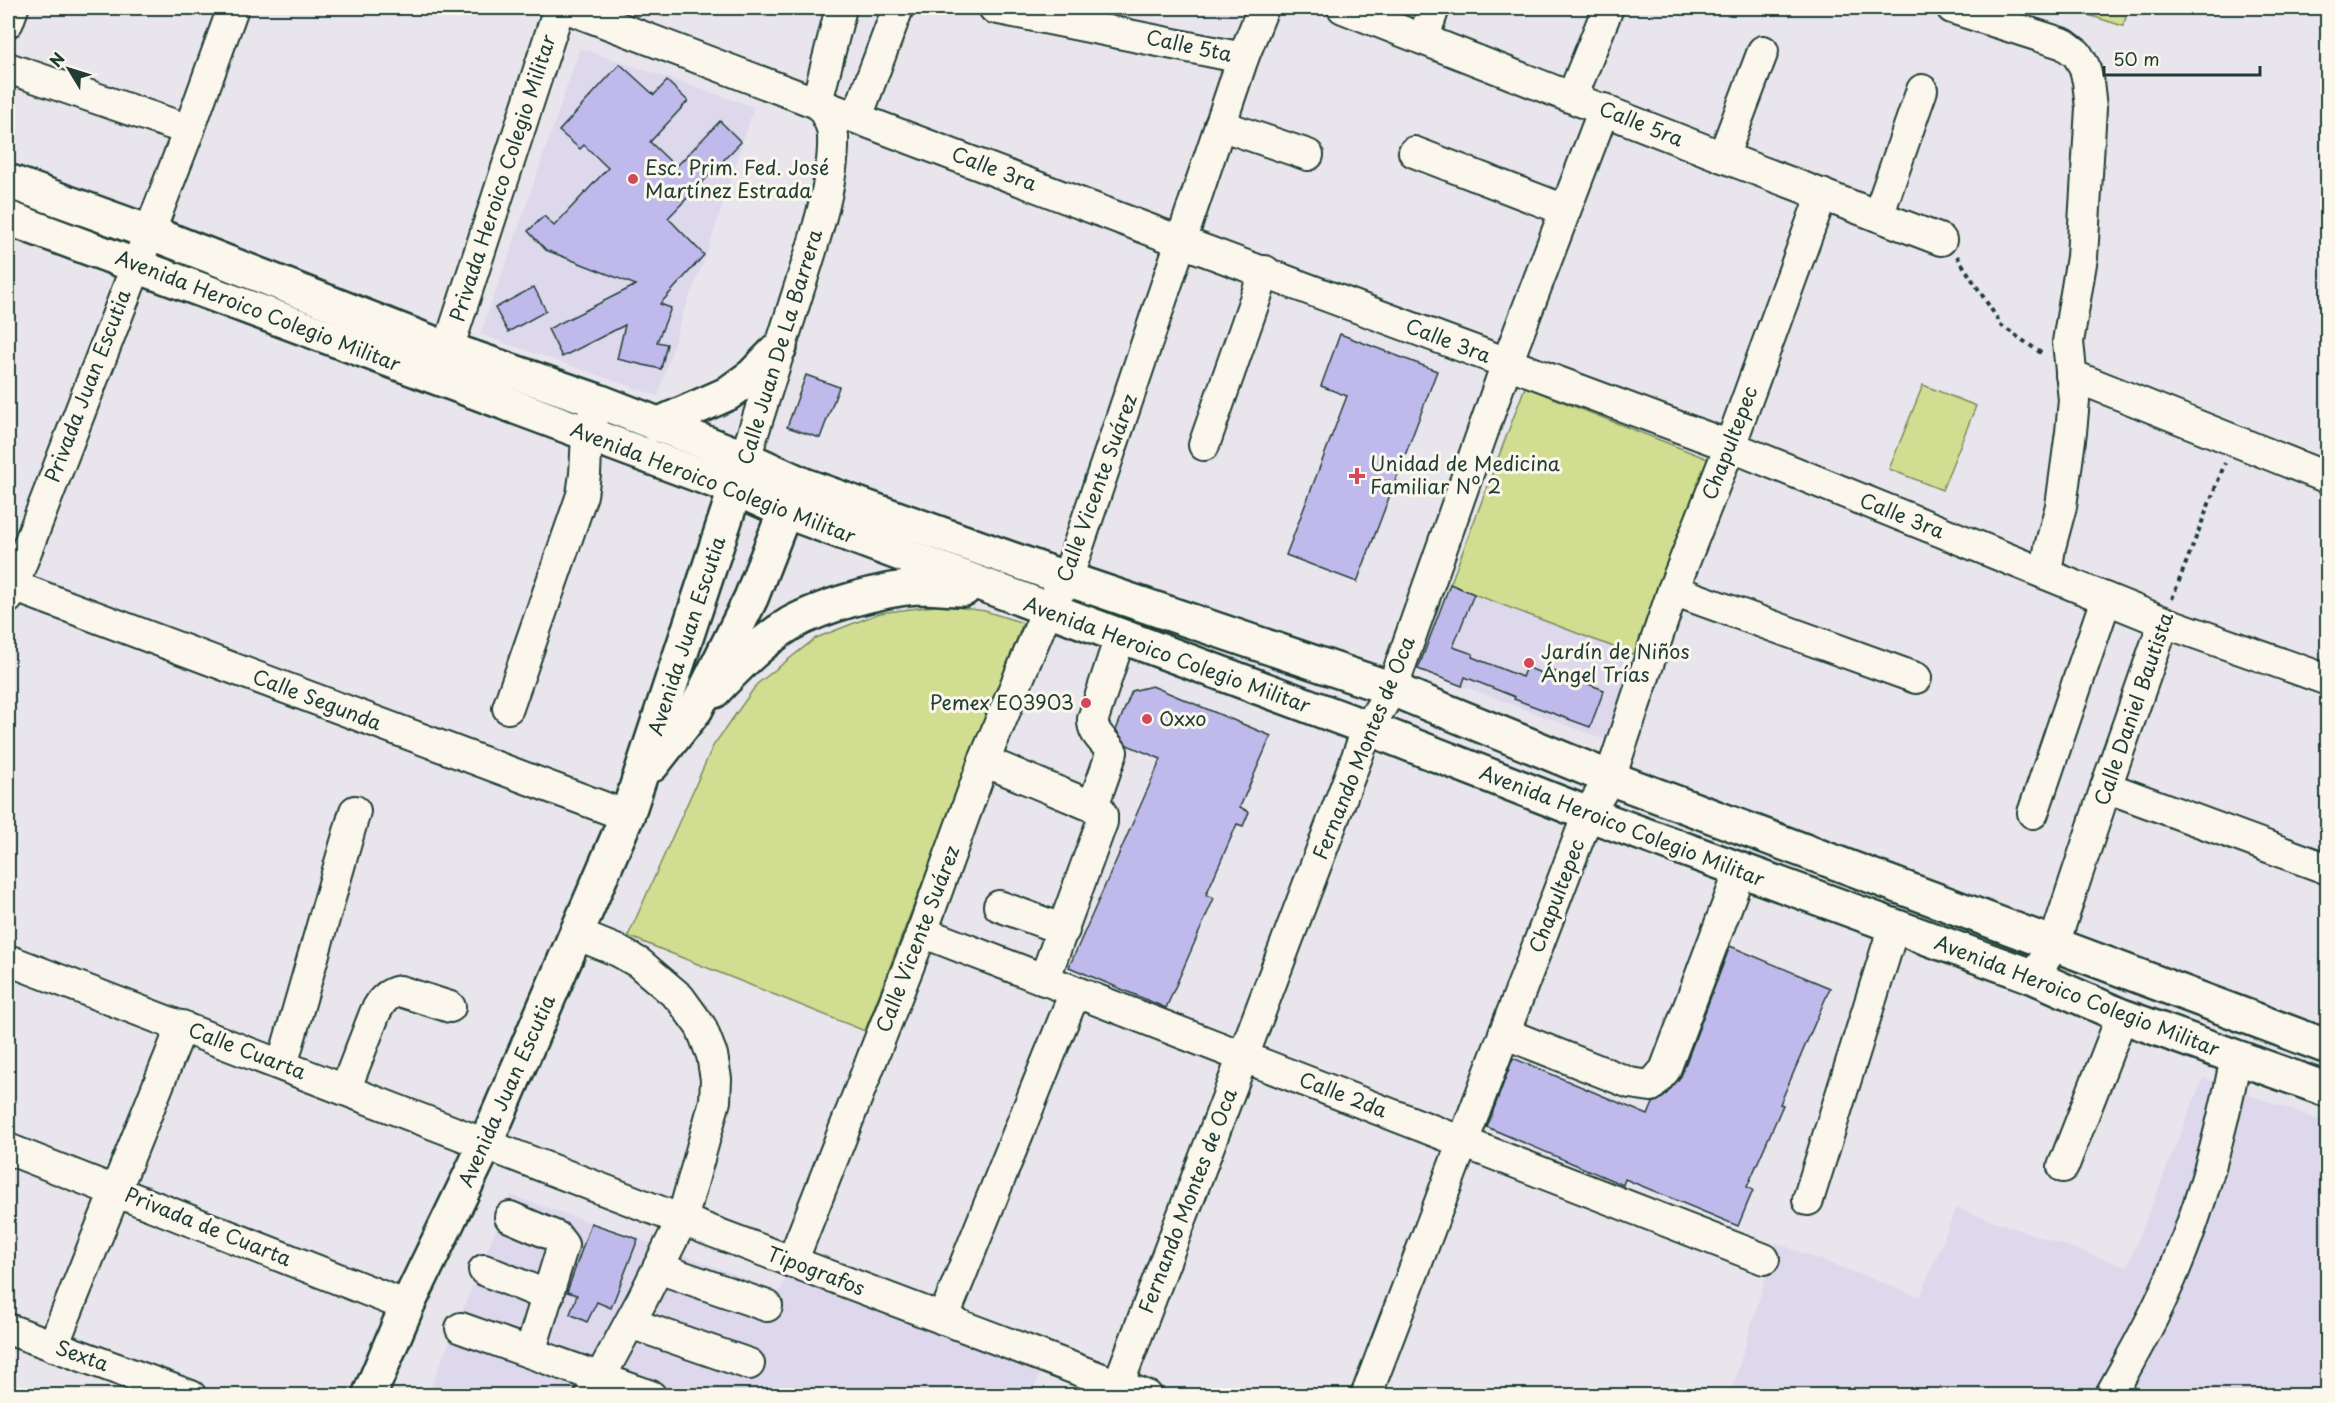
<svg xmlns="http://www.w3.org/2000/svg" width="2335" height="1403" viewBox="0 0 2335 1403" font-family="'Playpen Sans',sans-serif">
  <rect width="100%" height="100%" fill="#e9e5ec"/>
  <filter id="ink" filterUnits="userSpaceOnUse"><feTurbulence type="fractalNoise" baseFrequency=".0167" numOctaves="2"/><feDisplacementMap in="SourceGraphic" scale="12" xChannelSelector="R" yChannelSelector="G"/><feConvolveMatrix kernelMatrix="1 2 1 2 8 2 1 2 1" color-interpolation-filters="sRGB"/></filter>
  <g filter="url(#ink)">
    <g fill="#ddd8ec">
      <path d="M580,48L754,107L706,256L683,313L658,396L480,334L511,250Z"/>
      <path d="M1450,585L1640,657L1608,741L1418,669Z"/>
      <path d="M2203,1078L2327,1123V1395L1730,1396L1776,1243L1920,1297L1956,1208L2127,1267Z"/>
      <path d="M510,1195L660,1246L780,1292L787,1276L1040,1374L1031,1396H427Z"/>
    </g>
    <g fill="#d1dd90" stroke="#788d62" stroke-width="1.5">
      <path d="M2066,8H2129L2123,26Z"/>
      <path d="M1923,385L1976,406L1942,490L1889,469Z"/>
      <path d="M1525,387L1718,463L1640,657L1450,585Z"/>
      <path d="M942,605L985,611L1023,623L865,1031L628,936L713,746L757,684L816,638L880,613Z"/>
    </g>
    <g fill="#c0baec" stroke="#1f3d34" stroke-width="1.5">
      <path d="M620,64L654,95L667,81L688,101L650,142L676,167L720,121L741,142L668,218L704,255L660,304L671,308L657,342L667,344L661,369L617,359L625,325L562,357L548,329L636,285L546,250L528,231L544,216L554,226L608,168L584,145L580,149L559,131Z"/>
      <path d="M534,287L546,311L508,332L495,308Z"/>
      <path d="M1340,334L1437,371L1357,582L1286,555L1347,396L1321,386Z"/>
      <path d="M806,375L839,387L820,438L787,427Z"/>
      <path d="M1450,584L1474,594L1453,647L1473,654L1472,657L1522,677L1526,667L1549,676L1551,670L1604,690L1590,727L1514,699L1515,697L1465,677L1462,686L1418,669Z"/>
      <path d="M1152,686L1271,736L1240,807L1249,812L1243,826L1237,824L1206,895L1214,898L1166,1008L1069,967L1161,759L1127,745L1116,730L1132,691Z"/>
      <path d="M1730,946L1830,988L1780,1104L1783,1105L1747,1187L1753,1190L1738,1226L1625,1179L1623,1185L1487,1127L1513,1058L1648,1115L1653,1103L1664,1097L1681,1076Z"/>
      <path d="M591,1223L638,1239L611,1308L597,1302L587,1322L570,1314L577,1295L567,1292Z"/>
    </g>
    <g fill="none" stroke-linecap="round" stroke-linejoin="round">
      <defs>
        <g id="minor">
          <path d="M567,8L1182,242L1730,446L2164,622L2328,680"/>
          <path d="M994,8L1243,58"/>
          <path d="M1343,8L1723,157L1941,240"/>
          <path d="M1952,8L2064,44L2077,54L2084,66L2088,81L2091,108L2082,257L2068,342L2074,400L2071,432L2061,506L2050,547L2046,574"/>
          <path d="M8,22L13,8"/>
          <path d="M1423,39L1434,8"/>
          <path d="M8,68L189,130"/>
          <path d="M1572,97L1608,8"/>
          <path d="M857,117L898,8"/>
          <path d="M1220,125L1308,155"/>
          <path d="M1414,152L1565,210"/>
          <path d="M1723,157L1763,51"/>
          <path d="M1878,216L1922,90"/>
          <path d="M448,349L559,8"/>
          <path d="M2071,375L2328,478"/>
          <path d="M1204,445L1265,271"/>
          <path d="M745,458C763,403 780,348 798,292C812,248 835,182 833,136C833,121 822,112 818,98L841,8"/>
          <path d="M8,584L627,816"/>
          <path d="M1673,590L1916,678"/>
          <path d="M8,598L189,130L233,8"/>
          <path d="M508,708L582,495L585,474L587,434L598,401"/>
          <path d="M984,761L1099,809L1102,815V822L1044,980"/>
          <path d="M2106,787L2328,869"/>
          <path d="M1093,806L1112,752C1105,741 1092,734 1093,719L1120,637"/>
          <path d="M2033,813L2106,599"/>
          <path d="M999,906L1064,930"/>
          <path d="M922,932L1764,1259"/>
          <path d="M576,934L618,951L639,963L680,998L701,1027L712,1055L716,1079L715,1101L682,1220L642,1300L590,1396"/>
          <path d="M8,960L682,1220L1147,1396"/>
          <path d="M2034,977L2054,944L2106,787L2164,622"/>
          <path d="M1504,1033L1630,1083L1651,1086L1665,1070L1740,871"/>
          <path d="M282,1065L355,811"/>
          <path d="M345,1090L375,1013C381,1001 387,993 400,991L450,1007"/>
          <path d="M8,1149L407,1306"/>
          <path d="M2063,1167L2122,1016"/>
          <path d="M1808,1200L1894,926"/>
          <path d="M510,1217L557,1237L563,1245L530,1352"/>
          <path d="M792,1262L922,932L984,761L1047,610L1067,579L1243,58L1263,8"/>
          <path d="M658,1268L767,1306"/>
          <path d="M484,1270L548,1296"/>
          <path d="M943,1319L1075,992"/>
          <path d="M630,1323L749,1364"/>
          <path d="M461,1328L651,1396"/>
          <path d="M8,1329L191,1396"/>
          <path d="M53,1346L182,1026"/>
          <path d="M1118,1385L1368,728L1392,689L1507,363L1604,109"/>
          <path d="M1366,1396L1588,814L1610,778L1673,590L1730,446L1822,194"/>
          <path d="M2110,1396C2128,1363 2147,1331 2162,1298C2198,1221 2220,1140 2236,1057"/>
        </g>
        <g id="major">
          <path d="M8,181L149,232L448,349L598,401L745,458L804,485L1067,579L1392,689L1610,778L2328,1047"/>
          <path d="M8,218L736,489L785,511L1368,728L1588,814L2034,977L2122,1016L2328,1090"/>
          <path d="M657,425L727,394L752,376L780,347"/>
          <path d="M714,691C737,667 762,641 790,624C822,606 882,589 918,587C933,587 949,589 964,589"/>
          <path d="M652,765L696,709L751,598L785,511L797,495"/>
          <path d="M369,1396L407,1306L485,1145L627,816L742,469"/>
        </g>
      </defs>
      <use href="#minor" stroke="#1f3d34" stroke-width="34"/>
      <use href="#major" stroke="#1f3d34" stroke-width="38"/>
      <g stroke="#1f3d34" stroke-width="4" stroke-dasharray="4.5 4.5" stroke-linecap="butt">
        <path d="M1957,256L2002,326L2044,355"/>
        <path d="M2172,599L2225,463"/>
      </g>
      <use href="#minor" stroke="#fbf7ec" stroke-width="30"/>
      <use href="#major" stroke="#fbf7ec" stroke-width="33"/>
    </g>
  </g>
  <g fill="#d1495b" stroke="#fbf7ec" stroke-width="2">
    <circle cx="633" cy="179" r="6"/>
    <path d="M1354 467h6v6h6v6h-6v6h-6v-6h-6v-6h6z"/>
    <circle cx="1529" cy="663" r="6"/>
    <circle cx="1086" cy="703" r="6"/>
    <circle cx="1147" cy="719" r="6"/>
  </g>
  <g text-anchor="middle" stroke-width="6" stroke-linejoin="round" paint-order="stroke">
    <g font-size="20" fill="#1f3d34" stroke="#fbf7ec">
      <text transform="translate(1189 46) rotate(12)" y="7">Calle 5ta</text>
      <text transform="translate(1641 124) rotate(22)" y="7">Calle 5ra</text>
      <text transform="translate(994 169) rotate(21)" y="7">Calle 3ra</text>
      <text transform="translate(503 178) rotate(-72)" y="7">Privada Heroico Colegio Militar</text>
      <text transform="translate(258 311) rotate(21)" y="7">Avenida Heroico Colegio Militar</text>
      <text transform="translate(1448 341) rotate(21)" y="7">Calle 3ra</text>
      <text transform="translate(780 347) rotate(-73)" y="7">Calle Juan De La Barrera</text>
      <text transform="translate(88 386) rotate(-69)" y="7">Privada Juan Escutia</text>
      <text transform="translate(1730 443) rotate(-69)" y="7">Chapultepec</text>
      <text transform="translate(713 483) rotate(21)" y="7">Avenida Heroico Colegio Militar</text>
      <text transform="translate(1097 488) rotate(-70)" y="7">Calle Vicente Suárez</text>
      <text transform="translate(1902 516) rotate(22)" y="7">Calle 3ra</text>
      <text transform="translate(687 636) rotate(-72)" y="7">Avenida Juan Escutia</text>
      <text transform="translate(1167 655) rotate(20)" y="7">Avenida Heroico Colegio Militar</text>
      <text transform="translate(317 700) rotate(21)" y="7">Calle Segunda</text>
      <text transform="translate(2134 709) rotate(-71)" y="7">Calle Daniel Bautista</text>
      <text transform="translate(1364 748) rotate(-68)" y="7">Fernando Montes de Oca</text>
      <text transform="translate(1622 826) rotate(21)" y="7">Avenida Heroico Colegio Militar</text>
      <text transform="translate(1557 896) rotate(-69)" y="7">Chapultepec</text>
      <text transform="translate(918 939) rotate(-69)" y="7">Calle Vicente Suárez</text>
      <text transform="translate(2077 996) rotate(21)" y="7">Avenida Heroico Colegio Militar</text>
      <text transform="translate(247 1051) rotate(21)" y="7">Calle Cuarta</text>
      <text transform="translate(507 1091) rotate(-66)" y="7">Avenida Juan Escutia</text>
      <text transform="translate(1343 1095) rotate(21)" y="7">Calle 2da</text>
      <text transform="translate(1188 1201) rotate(-69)" y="7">Fernando Montes de Oca</text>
      <text transform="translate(208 1227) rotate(22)" y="7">Privada de Cuarta</text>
      <text transform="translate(816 1271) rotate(21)" y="7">Tipografos</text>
      <text transform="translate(82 1356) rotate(20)" y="7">Sexta</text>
    </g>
    <g font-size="20" fill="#1f3d34" stroke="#fbf7ec" text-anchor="start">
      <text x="645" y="175">Esc. Prim. Fed. José<tspan x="645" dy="23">Martínez Estrada</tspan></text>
      <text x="1370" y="471">Unidad de Medicina<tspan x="1370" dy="23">Familiar Nº 2</tspan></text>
      <text x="1541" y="659">Jardín de Niños<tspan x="1541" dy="23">Ángel Trías</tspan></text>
      <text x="1074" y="710" text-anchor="end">Pemex E03903</text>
      <text x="1159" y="726">Oxxo</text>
    </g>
  </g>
  <rect width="2335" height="1403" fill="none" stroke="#fbf7ec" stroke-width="30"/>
  <rect x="15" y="15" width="2305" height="1373" fill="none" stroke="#1f3d34" stroke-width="2" filter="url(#ink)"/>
  <g transform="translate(69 69) rotate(308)" stroke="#fbf7ec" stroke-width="4.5" paint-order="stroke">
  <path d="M0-4.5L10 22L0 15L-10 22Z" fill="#1f3d34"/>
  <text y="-9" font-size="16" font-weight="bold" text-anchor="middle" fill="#1f3d34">N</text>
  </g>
  <path d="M2104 66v9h156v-9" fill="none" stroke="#1f3d34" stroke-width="3"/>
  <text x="2113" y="66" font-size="18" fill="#1f3d34" stroke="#fbf7ec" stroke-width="4.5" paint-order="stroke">50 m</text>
</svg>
